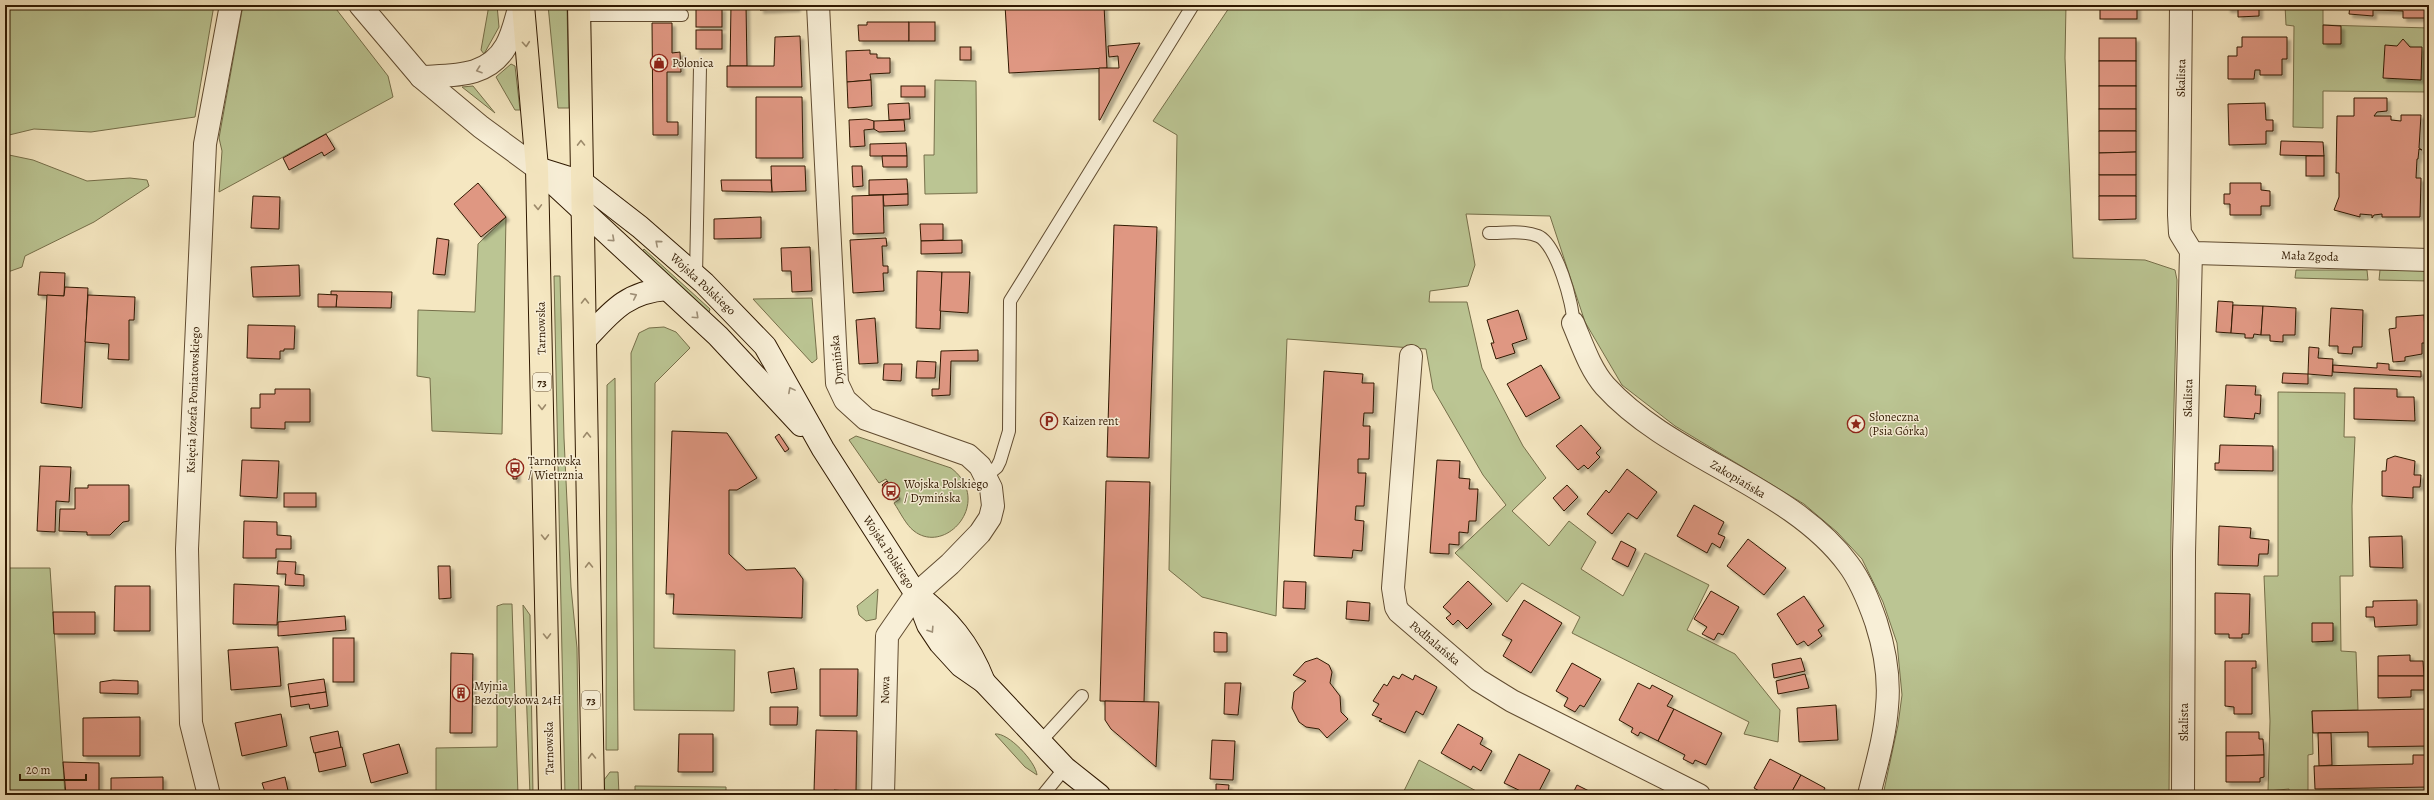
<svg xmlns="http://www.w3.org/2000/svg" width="2434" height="800" viewBox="0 0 2434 800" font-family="Alegreya,serif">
  <defs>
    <filter id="shadow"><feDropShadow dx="3.5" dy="3.5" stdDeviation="1" flood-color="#0004"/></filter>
  </defs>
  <rect width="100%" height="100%" fill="#f5e7c1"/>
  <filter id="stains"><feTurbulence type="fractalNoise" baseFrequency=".005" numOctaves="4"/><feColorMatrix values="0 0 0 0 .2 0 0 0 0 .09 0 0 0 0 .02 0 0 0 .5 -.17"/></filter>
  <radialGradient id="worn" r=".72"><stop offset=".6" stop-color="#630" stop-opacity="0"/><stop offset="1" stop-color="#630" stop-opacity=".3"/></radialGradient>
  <g fill="#bbc593" stroke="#766f4a">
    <path d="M5,5H214L195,117L91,132L34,129L5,136Z"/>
    <path d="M243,5H333L388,76L393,97L219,192L222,151L219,138Z"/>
    <path d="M489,5H497L499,27L484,54L481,50Z"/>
    <path d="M548,5H567L569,108H558Z"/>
    <path d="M1231,5H2066L2065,58L2073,258L2145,260L2175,270L2177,280L2171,529L2169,795H1883L1898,725L1902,695L1897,643L1883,602L1862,559L1837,532L1804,504L1675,426L1622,385L1585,322L1550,216L1466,214L1475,265L1468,286L1430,291L1429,302H1467L1482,368L1523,446L1546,478L1512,511L1549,546L1569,521L1596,542L1581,569L1623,596L1645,553L1709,585L1687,630L1735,654L1780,710L1778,742L1744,734L1749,722L1572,633L1580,617L1522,583L1507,602L1455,553L1506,505L1483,475L1433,389L1426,349L1287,339L1276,616L1202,597L1169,570L1177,135L1153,121Z"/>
    <path d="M2285,5H2323V25L2429,28V92L2323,91V128L2293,127L2294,26L2286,25Z"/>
    <path d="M511,64L515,66L520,110H515L496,77Z"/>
    <path d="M935,80L976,81L977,193L925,194L924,155H934Z"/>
    <path d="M473,86L495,113L462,87Z"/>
    <path d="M9,155L33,160L87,181L130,178L147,180L149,186L94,222L25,256L22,267L5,273V156Z"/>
    <path d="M506,217L502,434L432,431L430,378L417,376L418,310L475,312L478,244Z"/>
    <path d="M644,249L710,309L708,315L640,254Z"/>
    <path d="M2296,270H2367L2368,280L2295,278Z"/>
    <path d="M2380,270H2429V281L2379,280Z"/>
    <path d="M554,276H560L564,438L571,587L577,648L579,795H565Z"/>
    <path d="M812,298L817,359L812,363L753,299Z"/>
    <path d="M664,327L676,332L690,348L655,383L654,648L735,650L734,711L634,710L631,353L639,333L649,328Z"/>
    <path d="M615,378L618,750H606L607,385Z"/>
    <path d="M2278,392L2345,393L2344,437H2355L2352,506L2353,576H2340L2341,651L2356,652L2358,710L2312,711L2313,754L2308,755V795H2289V789L2268,791L2270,721L2264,576H2278Z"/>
    <path d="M856,436L951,468C994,501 946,556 914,531C906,525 900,512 894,503L900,499L886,479L879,483L849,440Z"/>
    <path d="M5,568H50L65,795H5Z"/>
    <path d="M878,589L876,619L866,621L859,615L857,606Z"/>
    <path d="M503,604H512L518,795H436V748L497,747V606Z"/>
    <path d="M523,605L530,615L533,795H530Z"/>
    <path d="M995,734C1008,732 1036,762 1037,775L1025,767Z"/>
    <path d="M1419,760L1478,792L1484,795H1402Z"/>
    <path d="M610,772H618L619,795H605L604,780Z"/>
    <path d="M635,786L726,787V795H635Z"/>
  </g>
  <g fill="#df9782" stroke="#301901" filter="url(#shadow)">
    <path d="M731,5H746L747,66H730Z"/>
    <path d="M760,5H797V8L760,10Z"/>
    <path d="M1005,5H1104L1107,68L1009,73Z"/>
    <rect x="2100" y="5" width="37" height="14"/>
    <path d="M2227,5H2259V16L2238,17V9H2227Z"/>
    <path d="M2350,5H2427L2426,18H2403V11L2373,10V16L2349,14Z"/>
    <rect x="696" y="8" width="26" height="19"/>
    <path d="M867,22H909V41H859L858,25H867Z"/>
    <rect x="909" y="22" width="26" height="19"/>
    <path d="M652,23H672V53L680,52L681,72H667V122H678V135H653Z"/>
    <path d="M2323,25L2341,26V44H2323Z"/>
    <rect x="696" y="30" width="26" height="19"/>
    <path d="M800,36L802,87H727V66H774L775,37Z"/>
    <path d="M2242,37H2287V59H2282V75H2260V70H2255L2254,79H2228V56H2237V47H2242Z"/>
    <rect x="2099" y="38" width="37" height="23"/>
    <path d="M2403,39L2410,47H2422L2421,80L2383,78L2385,45L2397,46Z"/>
    <path d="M1140,43L1100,120H1099V68H1119L1118,56L1109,57L1108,46Z"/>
    <rect x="960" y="47" width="11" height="13"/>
    <path d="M870,50V54H877V58H890V73L870,74L871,80L847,82L846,51Z"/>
    <rect x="2099" y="61" width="37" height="25"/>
    <path d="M871,80L872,106L848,108L847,82Z"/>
    <rect x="901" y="86" width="24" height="11"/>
    <rect x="2099" y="86" width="37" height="23"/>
    <path d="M756,97H802L803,158H756Z"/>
    <path d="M2354,98H2387V111L2377,112L2374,116H2391V120L2401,121V115H2421L2419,148L2422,150L2419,149L2418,159H2417L2416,178H2421L2420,217H2382V214L2374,215L2372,218V215L2360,214V217L2334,210L2339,197V173H2336L2337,116H2354Z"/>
    <path d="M909,103L910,119L889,120L888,104Z"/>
    <path d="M2265,103L2266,120H2273V131H2266V144L2229,145L2228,104Z"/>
    <rect x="2099" y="109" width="37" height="22"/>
    <path d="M867,119L874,121V129L864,130L865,146L850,147L849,120Z"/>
    <path d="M904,120L905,131L879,132L874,129V121Z"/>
    <path d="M2099,131H2136V152L2099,153Z"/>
    <path d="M326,134L335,149L324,156L322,152L289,170L283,158Z"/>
    <path d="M2281,141L2323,142L2324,156L2280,155Z"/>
    <path d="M906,143L907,156H870V144Z"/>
    <path d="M2136,152V175H2099V153Z"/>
    <path d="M882,156H907V167H883Z"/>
    <rect x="2306" y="156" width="18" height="20"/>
    <path d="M771,166H805L806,191L772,192Z"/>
    <path d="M852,166H862L863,186L853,187Z"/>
    <rect x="2099" y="175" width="37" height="21"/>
    <path d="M907,179L908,194L869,195V180Z"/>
    <path d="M721,180H771L772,192L722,191Z"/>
    <path d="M478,183L506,217L481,237L454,204Z"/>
    <path d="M2230,183H2261V190L2270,191V206H2261V215H2230V204H2224V194H2230Z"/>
    <path d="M908,194V205L884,206L883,195Z"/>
    <path d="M883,195L884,233L853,234L852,196Z"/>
    <path d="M253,196L280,197L279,229L251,228Z"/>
    <path d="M2099,196H2136V219L2099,220Z"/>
    <path d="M761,217V238L714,239V219Z"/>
    <path d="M920,224H943V240L921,241Z"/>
    <path d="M1114,225L1157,227L1149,458L1107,457Z"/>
    <path d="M437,238L449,240L445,275L433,274Z"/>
    <path d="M886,238L887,246H882L883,266H888V273H883L884,291L853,293L850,240Z"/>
    <path d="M962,240V253L921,254V241Z"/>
    <path d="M810,247L812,291L792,292L791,271H782L781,248Z"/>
    <path d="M299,265L300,296L253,297L251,267Z"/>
    <path d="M917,271L942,272L940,329L916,328Z"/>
    <path d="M40,272L65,273L64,296L38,295Z"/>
    <path d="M942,272H970L968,313L940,311Z"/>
    <path d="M65,287L88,288L82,408L41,403L47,295L64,296Z"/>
    <path d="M331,291L392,292L391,308L336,307L337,295H331Z"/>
    <path d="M318,294L337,295L336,307H318Z"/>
    <path d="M88,295L135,297L134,320H129V360L108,359L109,344L85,342Z"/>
    <path d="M2218,301L2233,302L2231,333L2216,332Z"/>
    <path d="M2233,305L2263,306L2261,335L2254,334L2253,338H2245V334L2231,333Z"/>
    <path d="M2263,306L2296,308L2295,335H2283V342L2270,341V335H2261Z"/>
    <path d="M2331,308L2363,310L2362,347H2353L2352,354L2338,353V346H2329Z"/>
    <path d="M1518,310L1527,339L1512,344L1515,353L1496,359L1491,343H1494L1487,320Z"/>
    <path d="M2424,315L2426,343H2422V354L2405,357V361L2393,362L2389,329L2396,328V317Z"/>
    <path d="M875,318L878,363L859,364L856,320Z"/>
    <path d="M248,325L295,326L294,349H284V351H280V359L247,358Z"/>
    <path d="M2309,347L2319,348L2318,358L2333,359L2332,376L2308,374Z"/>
    <path d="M978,350V361H951L950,395L932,396V389H939L941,351Z"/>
    <path d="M917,361L936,362L935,378H916Z"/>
    <path d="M2377,363L2389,364V370L2421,371V377L2333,372V365L2377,368Z"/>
    <path d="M884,364H902L901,381L883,380Z"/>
    <path d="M1541,365L1560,398L1526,417L1507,384Z"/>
    <path d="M1324,371L1363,374L1362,383H1374L1373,413H1364L1363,426H1370L1369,459H1358V473H1366L1364,506H1356L1355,520L1364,521L1362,551L1353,550L1352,558L1314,556Z"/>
    <path d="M2283,373L2308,374V384L2282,383Z"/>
    <path d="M2226,385L2256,386L2255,395H2261L2260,414L2255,413L2254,419L2224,417Z"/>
    <path d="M2354,388L2397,389V397H2414L2415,421L2354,419Z"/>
    <path d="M275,389H310V422H285V429L251,428V408H260V394H275Z"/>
    <path d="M1581,425L1601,448L1596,453L1600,457L1588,469L1584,465L1578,470L1556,446Z"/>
    <path d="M672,431L727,433L757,478L737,490H729V554L746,570L795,568L803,579L802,618L673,614L674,594H666Z"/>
    <path d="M779,434L789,449L785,452L775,437Z"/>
    <path d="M2220,445L2273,446V471L2215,470V463H2219Z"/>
    <path d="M2395,456L2415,461L2414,475H2421L2420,487H2413V498L2382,496V471H2386L2387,459Z"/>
    <path d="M513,459H516L517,479H513Z"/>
    <path d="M242,460L279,461L277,498L240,496Z"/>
    <path d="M1437,460L1460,461L1459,478L1470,479L1469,489H1478L1476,521H1469L1468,533L1459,532V545L1449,544V554L1430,553Z"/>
    <path d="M40,466L71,467L69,502L56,501L55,532L37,531Z"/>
    <path d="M1627,469L1657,492L1637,519L1628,513L1612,534L1587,514L1606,490L1609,493Z"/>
    <path d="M887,481L898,497L893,500L882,485Z"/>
    <path d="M1106,481L1150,482L1144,702L1100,701Z"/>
    <path d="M88,485H129V521L123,522L110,535H87V532L59,531L60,509H75V488H88Z"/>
    <path d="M1567,485L1578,497L1564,511L1553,498Z"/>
    <rect x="284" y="493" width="32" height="14"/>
    <path d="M1694,505L1724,522L1718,534L1725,537L1720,548L1712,543L1707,553L1677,536Z"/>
    <path d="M244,521L277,522V535L291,536V549H276V558H243Z"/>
    <path d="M2219,526L2251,528L2250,538L2269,540L2268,554H2259L2258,566L2218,565Z"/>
    <path d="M2402,536L2403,568L2370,567L2369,537Z"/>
    <path d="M1748,539L1786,568L1764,595L1727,566Z"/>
    <path d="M1621,541L1636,549L1628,567L1612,559Z"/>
    <path d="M278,561L296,562L295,574L304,575V586L285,585L286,574H277Z"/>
    <path d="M438,566H450L451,598L439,599Z"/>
    <path d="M1284,581L1306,582L1305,609L1283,608Z"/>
    <path d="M1468,581L1492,604L1467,629L1458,620L1453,625L1446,618L1451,614L1443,607Z"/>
    <path d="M234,584L279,586L277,625L233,624Z"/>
    <path d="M115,586H150V631H114Z"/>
    <path d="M1711,591L1739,607L1723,635L1718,633L1714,640L1702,634L1707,627L1694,619Z"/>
    <path d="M2215,593L2250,594L2249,634H2242V638H2229V634H2215Z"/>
    <path d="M1804,596L1824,626L1818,630L1822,636L1808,646L1804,641L1797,645L1777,614Z"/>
    <path d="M1524,600L1562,623L1531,673L1503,656L1512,640L1502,635Z"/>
    <path d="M2417,600V625L2375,627L2374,617H2366V607H2373V601Z"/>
    <path d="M1347,601L1370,603L1369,621L1346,619Z"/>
    <path d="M53,612H95V634H54Z"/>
    <path d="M345,616L346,630L278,636V622Z"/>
    <path d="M2312,623H2333V641L2312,642Z"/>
    <path d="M1214,632L1227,633V652H1214Z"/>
    <rect x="333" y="638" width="21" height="44"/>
    <path d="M278,647L281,686L231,690L228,650Z"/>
    <path d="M451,653L473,654L472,733H450Z"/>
    <path d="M2410,655V661H2423L2424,676H2378V656Z"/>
    <path d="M1317,658L1329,665L1332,672L1330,683L1340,696L1341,712L1348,719L1327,738L1319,729L1306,727L1299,722L1292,708L1294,692L1306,681L1293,675L1305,662Z"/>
    <path d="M1801,658L1805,671L1774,678L1772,664Z"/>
    <path d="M2225,661H2256V668H2252V714H2234V707L2225,706Z"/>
    <path d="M1572,663L1601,679L1584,707L1580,705L1575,712L1564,706L1568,698L1556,691Z"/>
    <path d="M794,668L797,689L771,693L768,672Z"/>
    <path d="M820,669H858L857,716H820Z"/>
    <path d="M1402,674L1413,680L1415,675L1437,687L1423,715L1416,711L1405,733L1379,721L1382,719L1372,715L1379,704L1373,701L1384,684L1387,686L1393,676L1399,679Z"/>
    <path d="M1805,674L1809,688L1778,694L1776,681Z"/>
    <path d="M2378,676H2424V690H2411V697L2378,698Z"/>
    <path d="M324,679L326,692L290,697L288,684Z"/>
    <path d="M113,680L138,681V694L100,693V682Z"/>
    <path d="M1225,683H1241L1238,715L1224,714Z"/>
    <path d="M1638,683L1650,689L1652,685L1673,696L1667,706L1674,709L1658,741L1640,732L1638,736L1631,732L1633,728L1619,720Z"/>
    <path d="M326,692L328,706L310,709L309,704L291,707L290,697Z"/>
    <path d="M1105,701L1159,702L1156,767L1111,729L1105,720Z"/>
    <path d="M1836,705L1838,740L1799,742L1797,708Z"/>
    <path d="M770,707H798L797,725H770Z"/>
    <path d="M1674,709L1722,733L1706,765L1695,760L1693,764L1683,759L1685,755L1658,741Z"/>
    <path d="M2429,709V746L2368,747V732L2313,733L2312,711Z"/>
    <path d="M281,714L287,746L242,756L235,723Z"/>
    <path d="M140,717V756H83V718Z"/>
    <path d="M1458,724L1483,738L1480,744L1492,751L1481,771L1473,766L1471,770L1441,753Z"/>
    <path d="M816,730L857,731L856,792L814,791Z"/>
    <path d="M338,731L341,748L314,753L310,737Z"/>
    <path d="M2226,732H2259V739H2263L2264,755L2226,756Z"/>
    <path d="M2318,733H2331L2332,765L2319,766Z"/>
    <path d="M679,734H713V772H678Z"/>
    <path d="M1212,740L1235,741L1233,780L1210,779Z"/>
    <path d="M399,744L408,773L371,783L363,754Z"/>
    <path d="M342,747L346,766L319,772L315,753Z"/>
    <path d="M1519,754L1550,770L1537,795H1529L1504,783Z"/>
    <path d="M2264,755V777L2260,778V782H2226V756Z"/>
    <path d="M2413,755H2429V787L2315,789L2314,766L2413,764Z"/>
    <path d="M1770,759L1801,775L1790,795H1766L1754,788Z"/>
    <path d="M63,762L99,763V795H66Z"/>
    <path d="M1801,775L1825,788L1821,795H1790Z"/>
    <path d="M163,777V795H111V778Z"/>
    <path d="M285,777L289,795H266L262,783Z"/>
    <path d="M1216,784L1229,785L1228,795H1216Z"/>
    <path d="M1577,785L1597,795H1572Z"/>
    <path d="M834,790L856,792V795H833Z"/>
  </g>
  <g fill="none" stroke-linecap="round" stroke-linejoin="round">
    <defs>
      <g id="lane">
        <path d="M579,15H682"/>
        <path d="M1489,233C1504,233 1523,230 1538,236C1556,243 1574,305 1573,323"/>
        <path d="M696,276L700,67"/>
        <path d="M986,476L997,467L1000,461L1009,431L1010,301L1193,5"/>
        <path d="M1040,742L1082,696"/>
        <path d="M1043,795L1065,768"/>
      </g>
      <g id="street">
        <path d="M360,5L421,77L481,127L537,168"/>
        <path d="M818,5L837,383L845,400L866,419L968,455L980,466L991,488L993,506L990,518L980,533L950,564L916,594L887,636L883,795"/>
        <path d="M2181,5L2179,215L2180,233L2191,251L2184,553L2183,795"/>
        <path d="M421,77C453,75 488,78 506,46C513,34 516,18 520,5"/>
        <path d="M2191,251L2195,253L2429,260"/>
        <path d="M1573,323C1582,344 1590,369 1605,386C1671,459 1791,486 1848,564C1861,581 1869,602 1876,622C1885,650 1890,678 1887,707C1885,737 1876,766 1869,795"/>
        <path d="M1411,356L1393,588L1396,607L1399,612L1478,680L1512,701L1699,795"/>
        <path d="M209,795L191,723L187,549L205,144L231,5"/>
      </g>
      <g id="secondary">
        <path d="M537,168L582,182L640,227L704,283L765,346L823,449L916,594L928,625L940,643L961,666L984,682L1065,768L1099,795"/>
        <path d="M540,171L718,336L801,425"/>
        <path d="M585,340C611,312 626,292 667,289"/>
        <path d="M916,594C949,620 969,643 984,682"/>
      </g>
      <g id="primary">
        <path d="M523,5L537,168L550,795"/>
        <path d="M579,5L593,795"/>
      </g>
    </defs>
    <use href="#lane" stroke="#614c31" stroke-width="14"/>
    <use href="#street" stroke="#614c31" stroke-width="24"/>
    <use href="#secondary" stroke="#301901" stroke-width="24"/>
    <use href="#primary" stroke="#301901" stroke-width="24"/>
    <use href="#lane" stroke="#f8efd7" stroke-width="12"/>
    <use href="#street" stroke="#f8efd7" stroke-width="22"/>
    <use href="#secondary" stroke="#f8efd7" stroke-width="22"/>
    <use href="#primary" stroke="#f5e7c1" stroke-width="22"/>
  </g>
  <defs><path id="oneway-chevron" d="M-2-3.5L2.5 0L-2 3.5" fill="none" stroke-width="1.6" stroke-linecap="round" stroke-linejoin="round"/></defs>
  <g stroke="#9c8a6b">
    <use href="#oneway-chevron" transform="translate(526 44) rotate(85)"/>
    <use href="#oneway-chevron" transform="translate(581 143) rotate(-91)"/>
    <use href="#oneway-chevron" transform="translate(538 207) rotate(88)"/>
    <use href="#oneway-chevron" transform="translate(585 301) rotate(-90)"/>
    <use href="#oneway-chevron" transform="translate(542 407) rotate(89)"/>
    <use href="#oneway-chevron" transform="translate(587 435) rotate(-91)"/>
    <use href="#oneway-chevron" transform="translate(545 537) rotate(89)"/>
    <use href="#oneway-chevron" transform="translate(589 565) rotate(-91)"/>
    <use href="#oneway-chevron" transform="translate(547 636) rotate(89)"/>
    <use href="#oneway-chevron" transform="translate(592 756) rotate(-91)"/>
  </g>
  <g stroke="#9e8f77">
    <use href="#oneway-chevron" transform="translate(479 70) rotate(161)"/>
    <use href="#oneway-chevron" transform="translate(612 239) rotate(42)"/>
    <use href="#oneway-chevron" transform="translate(658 243) rotate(-139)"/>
    <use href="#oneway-chevron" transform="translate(634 296) rotate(-26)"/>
    <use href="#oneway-chevron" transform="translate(696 316) rotate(43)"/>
    <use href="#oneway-chevron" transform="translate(791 390) rotate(-118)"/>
    <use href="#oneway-chevron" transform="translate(931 630) rotate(57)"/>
  </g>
  <defs>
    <symbol id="shop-ring" viewBox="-11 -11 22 22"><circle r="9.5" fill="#f8efd7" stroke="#8f2418" stroke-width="1.5"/><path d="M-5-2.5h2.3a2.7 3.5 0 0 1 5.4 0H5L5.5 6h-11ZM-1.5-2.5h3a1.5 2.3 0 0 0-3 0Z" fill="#8f2418"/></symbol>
    <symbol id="parking-ring" viewBox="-11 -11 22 22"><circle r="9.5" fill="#f8efd7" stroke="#8f2418" stroke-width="1.5"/><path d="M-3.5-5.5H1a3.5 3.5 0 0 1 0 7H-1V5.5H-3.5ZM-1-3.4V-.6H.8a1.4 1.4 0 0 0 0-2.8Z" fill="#8f2418"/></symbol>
    <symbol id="sight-ring" viewBox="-11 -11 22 22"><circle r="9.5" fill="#f8efd7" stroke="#8f2418" stroke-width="1.5"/><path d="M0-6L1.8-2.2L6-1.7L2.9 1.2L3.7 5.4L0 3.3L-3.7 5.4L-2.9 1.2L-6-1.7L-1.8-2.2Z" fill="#8f2418"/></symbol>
    <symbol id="bus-ring" viewBox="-11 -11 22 22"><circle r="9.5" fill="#f8efd7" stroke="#8f2418" stroke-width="1.5"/><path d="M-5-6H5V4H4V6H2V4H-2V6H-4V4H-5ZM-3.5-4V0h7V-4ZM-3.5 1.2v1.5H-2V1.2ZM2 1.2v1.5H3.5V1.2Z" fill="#8f2418"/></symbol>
    <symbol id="building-ring" viewBox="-11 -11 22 22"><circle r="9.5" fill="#f8efd7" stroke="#8f2418" stroke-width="1.5"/><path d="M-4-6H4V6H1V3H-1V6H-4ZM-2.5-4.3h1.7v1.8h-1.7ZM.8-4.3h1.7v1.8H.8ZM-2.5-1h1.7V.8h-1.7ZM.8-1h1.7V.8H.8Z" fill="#8f2418"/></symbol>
  </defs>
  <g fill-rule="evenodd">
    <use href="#shop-ring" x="649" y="53" width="20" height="20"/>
    <use href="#parking-ring" x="1039" y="411" width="20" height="20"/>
    <use href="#sight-ring" x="1846" y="414" width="20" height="20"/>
    <use href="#bus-ring" x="505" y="458" width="20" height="20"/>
    <use href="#bus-ring" x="881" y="481" width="20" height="20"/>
    <use href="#building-ring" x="451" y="683" width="20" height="20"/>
  </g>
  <g text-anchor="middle" stroke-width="3" stroke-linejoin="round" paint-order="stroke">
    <g fill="#f8efd7" stroke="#6c5941" stroke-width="1">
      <rect x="533" y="373" width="18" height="18" rx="3"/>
      <rect x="582" y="691" width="18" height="18" rx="3"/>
    </g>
    <g font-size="11" font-weight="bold" fill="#301901">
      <text x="542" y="386">73</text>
      <text x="591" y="704">73</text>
    </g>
    <g font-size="12" fill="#301901" stroke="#f8efd7" text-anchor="start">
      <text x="672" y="67">Polonica</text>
      <text x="1869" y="421">Słoneczna<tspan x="1869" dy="14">(Psia Górka)</tspan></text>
      <text x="1062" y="425">Kaizen rent</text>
      <text x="528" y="465">Tarnowska<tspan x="528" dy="14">/ Wietrznia</tspan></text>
      <text x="904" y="488">Wojska Polskiego<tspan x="904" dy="14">/ Dymińska</tspan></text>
      <text x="474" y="690">Myjnia<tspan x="474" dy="14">Bezdotykowa 24H</tspan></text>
    </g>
    <g font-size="12" fill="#301901" stroke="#f8efd7">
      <text transform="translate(2181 78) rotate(-89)" y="4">Skalista</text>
      <text transform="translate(2310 256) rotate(2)" y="4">Mała Zgoda</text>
      <text transform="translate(703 284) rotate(43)" y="4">Wojska Polskiego</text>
      <text transform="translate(541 328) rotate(-91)" y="4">Tarnowska</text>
      <text transform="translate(837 360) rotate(-96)" y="4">Dymińska</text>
      <text transform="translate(2188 398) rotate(-89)" y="4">Skalista</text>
      <text transform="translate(193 400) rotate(-88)" y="4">Księcia Józefa Poniatowskiego</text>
      <text transform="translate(1738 479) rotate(31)" y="4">Zakopiańska</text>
      <text transform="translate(889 552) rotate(57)" y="4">Wojska Polskiego</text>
      <text transform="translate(1435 643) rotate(40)" y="4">Podhalańska</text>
      <text transform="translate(885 690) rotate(-89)" y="4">Nowa</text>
      <text transform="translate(2184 722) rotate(-90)" y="4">Skalista</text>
      <text transform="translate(549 748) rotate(-91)" y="4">Tarnowska</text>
    </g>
  </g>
  <rect width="2434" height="800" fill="none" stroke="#f5e7c1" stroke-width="20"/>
  <rect x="6" y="6" width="2422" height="788" fill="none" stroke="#301901" stroke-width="2"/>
  <rect x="10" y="10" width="2414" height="780" fill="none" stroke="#301901"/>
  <path d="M20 774v6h66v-6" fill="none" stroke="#301901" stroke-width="2"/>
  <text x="26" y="774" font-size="12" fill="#301901" stroke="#f8efd7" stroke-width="3" paint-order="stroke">20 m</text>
  <rect width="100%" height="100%" filter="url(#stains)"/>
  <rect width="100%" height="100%" fill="url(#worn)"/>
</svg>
